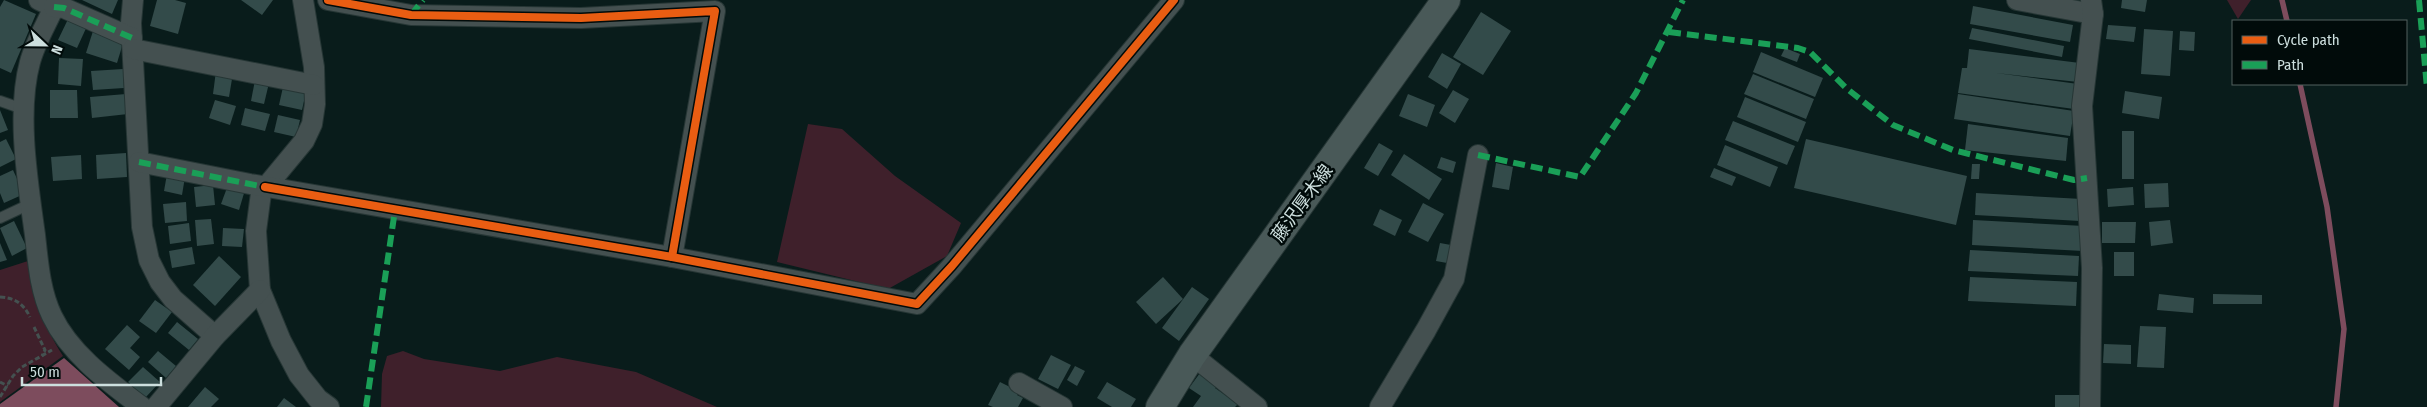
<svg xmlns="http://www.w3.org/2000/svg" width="2427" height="407" viewBox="0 0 2427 407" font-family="'Fira Sans Condensed','Noto Sans JP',sans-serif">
  <rect width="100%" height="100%" fill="#091c1b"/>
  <g fill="#3f202b">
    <path d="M2227,0H2251L2238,19Z"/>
    <path d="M808,124L842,129L895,176L961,223L947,256L888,289L777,262Z"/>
    <path d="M28,261C33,301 42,322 63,356L0,402V270Z"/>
    <path d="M403,351L424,359L500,371L557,357L636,372L717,407H381L382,374L387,356Z"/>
  </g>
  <path fill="#7d4c5d" d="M64,358L119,407H0V404Z"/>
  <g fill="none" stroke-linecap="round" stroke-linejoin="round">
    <g stroke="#7d4c5d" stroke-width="5.5">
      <path d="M2282,0L2287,21"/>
      <path d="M2300,84L2327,207L2344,329L2336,407"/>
    </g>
  </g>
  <g fill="#334b4a">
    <path d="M4,0L36,14L11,73L0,68V7Z"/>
    <path d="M82,0H118L112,14Z"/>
    <path d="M157,0H175L186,3L178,34L150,26Z"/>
    <path d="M241,0H273L262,15Z"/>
    <path d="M2122,0H2147L2145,12L2121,8Z"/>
    <path d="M1973,6L2073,25L2070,42L1970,24Z"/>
    <path d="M1481,12L1511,31L1483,75L1453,57Z"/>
    <path d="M70,15L88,24L77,48L58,40Z"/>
    <path d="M2108,25L2136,27L2134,42L2106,39Z"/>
    <path d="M1972,28L2064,46L2062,57L1969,39Z"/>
    <path d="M2144,29L2173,31L2170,76L2141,74Z"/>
    <path d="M93,31L124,40L117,63L86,53Z"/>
    <path d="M2180,31L2195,32L2194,51L2179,50Z"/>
    <path d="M1785,48L1800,54L1797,62L1781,56Z"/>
    <path d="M1969,49L2080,63L2078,82L1996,73L2078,84L2074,109L1958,93L1962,68H1967Z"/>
    <path d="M1761,52L1823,78L1815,97L1753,72Z"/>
    <path d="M1442,53L1461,64L1447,89L1428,77Z"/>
    <path d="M59,58L83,59L81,86L58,84Z"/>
    <path d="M123,69L124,88L93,90L91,71Z"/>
    <path d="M216,71L233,73L229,97L213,94Z"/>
    <path d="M1753,74L1814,99L1806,119L1744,94Z"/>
    <path d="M255,80L269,83L264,104L251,101Z"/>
    <path d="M283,87L306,92L302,110L279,105Z"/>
    <path d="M50,90H77L78,118H50Z"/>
    <path d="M1453,90L1469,99L1455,123L1439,113Z"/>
    <path d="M2125,91L2162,97L2159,119L2122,113Z"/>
    <path d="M126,94L128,114L92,118L90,97Z"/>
    <path d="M1408,94L1435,105L1427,127L1399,116Z"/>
    <path d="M1958,94L2074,111L2070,136L1954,119Z"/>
    <path d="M1745,97L1806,122L1798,142L1737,117Z"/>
    <path d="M215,100L236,106L230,125L209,118Z"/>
    <path d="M245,108L270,114L265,131L241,125Z"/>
    <path d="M0,110L8,130L0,133Z"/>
    <path d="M278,115L300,120L296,137L274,132Z"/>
    <path d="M1733,121L1795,146L1787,165L1725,140Z"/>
    <path d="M1968,124L2068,138L2066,161L1965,150Z"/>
    <rect x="2122" y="131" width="12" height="48"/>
    <path d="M6,139L16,159L0,167V142Z"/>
    <path d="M1806,139L1967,176L1956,225L1794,188Z"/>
    <path d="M1379,143L1393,151L1378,176L1364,168Z"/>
    <path d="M1725,145L1778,167L1770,187L1717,165Z"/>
    <path d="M126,153L127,177L97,179L96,155Z"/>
    <path d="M1404,154L1442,179L1429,200L1391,175Z"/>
    <path d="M81,155L82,179L53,181L51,157Z"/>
    <path d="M1441,157L1456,162L1453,173L1437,168Z"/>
    <path d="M1496,163L1513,167L1509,190L1492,187Z"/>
    <path d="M1972,164H1980L1979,179H1971Z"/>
    <path d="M1714,168L1736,177L1732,186L1710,177Z"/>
    <path d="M13,170L24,194L4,203L0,193V176Z"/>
    <path d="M167,174L185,177L182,195L164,191Z"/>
    <path d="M2168,183L2169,207L2145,208L2144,184Z"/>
    <path d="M213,185L215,205L196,207L194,187Z"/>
    <path d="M228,185L245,190L239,210L221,204Z"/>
    <path d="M2133,187L2134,205L2108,207L2107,189Z"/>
    <path d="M1976,193L2082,199L2080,221L1975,215Z"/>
    <path d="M186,202L187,221L165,223L163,204Z"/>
    <path d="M1423,203L1444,214L1428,242L1408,232Z"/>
    <path d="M1380,209L1402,220L1395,236L1373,225Z"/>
    <path d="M211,219L214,244L197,246L195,220Z"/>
    <path d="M1973,220L2084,226L2083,251L1972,245Z"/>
    <path d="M2170,220L2173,243L2151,246L2149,222Z"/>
    <path d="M14,221L27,248L12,256L0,228Z"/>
    <path d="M2102,222H2136L2135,243H2102Z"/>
    <path d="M189,223L191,241L170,244L168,226Z"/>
    <path d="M223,228L244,229L242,247L222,246Z"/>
    <path d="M0,243L7,260L0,262Z"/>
    <path d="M1440,243L1451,245L1447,263L1436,261Z"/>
    <path d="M192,247L195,264L172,268L169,251Z"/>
    <path d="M1970,250L2079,256L2078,276L1968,271Z"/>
    <rect x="2114" y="252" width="20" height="24"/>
    <path d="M219,256L241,277L215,306L193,285Z"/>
    <path d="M1163,277L1183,299L1156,324L1136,302Z"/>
    <path d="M1970,277L2077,282L2076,306L1968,301Z"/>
    <path d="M1192,287L1209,299L1179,341L1162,328Z"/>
    <path d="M2159,294L2194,298L2193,313L2157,310Z"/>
    <path d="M2213,294L2262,295V304H2213Z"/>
    <path d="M155,300L172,312L156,333L139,321Z"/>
    <path d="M177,322L198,339L189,350L168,333Z"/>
    <path d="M127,325L140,337L130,348L140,357L129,370L105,349Z"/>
    <path d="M2140,326L2166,327L2164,368L2137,367Z"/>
    <path d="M2104,344L2131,345V364L2103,363Z"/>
    <path d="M158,351L176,366L166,378L148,362Z"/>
    <path d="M1051,355L1071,365L1058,389L1038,379Z"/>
    <path d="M1075,366L1085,371L1077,386L1067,380Z"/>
    <path d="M143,367L160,382L145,398L128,382Z"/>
    <path d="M1200,373L1217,385L1215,388L1238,404L1235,407H1193L1201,396L1189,388Z"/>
    <path d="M1000,382L1018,391L1017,395L1023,398L1018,407H993L988,405Z"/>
    <path d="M1107,382L1136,399L1131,407H1112L1097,398Z"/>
    <path d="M205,387L219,399L211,407H188Z"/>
    <rect x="2055" y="395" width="25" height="12"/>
    <path d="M284,398L296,407H277Z"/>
  </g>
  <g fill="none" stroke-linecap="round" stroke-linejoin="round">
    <defs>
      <g id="lane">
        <path d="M0,101L23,109"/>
        <path d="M0,218L30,204"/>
      </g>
      <g id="street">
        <path d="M39,0L54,7C46,25 35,43 30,62C16,113 28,184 35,235C38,262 40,291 52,316C70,354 109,382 142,407"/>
        <path d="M133,0L131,23L142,227L149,260L160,282L173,299L215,336"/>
        <path d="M303,0L314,67L315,104L312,124L304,141L261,193L256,231L260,290L281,341L299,375L318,399L329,407"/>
        <path d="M328,0L411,15L581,18L715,11L672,257"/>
        <path d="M2017,0L2093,14"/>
        <path d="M54,7L64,8L132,38"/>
        <path d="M133,49L314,85"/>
        <path d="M139,162L250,184L672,257L917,304L952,266L1174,0"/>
        <path d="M1192,355L1257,407"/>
        <path d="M1019,383L1062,407"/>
        <path d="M156,407L215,336L260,290"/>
        <path d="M1380,407L1426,330L1454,279L1478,155"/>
        <path d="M2090,407L2092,268L2082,106L2093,14L2091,0"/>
      </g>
      <path id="primary" d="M1160,407L1192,355L1446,0"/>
    </defs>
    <use href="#lane" stroke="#263635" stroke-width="12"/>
    <use href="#street" stroke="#263635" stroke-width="22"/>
    <use href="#primary" stroke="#263635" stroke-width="30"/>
    <g stroke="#445150" stroke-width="3" stroke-dasharray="5 2.5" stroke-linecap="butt">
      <path d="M0,297C15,298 23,303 30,317"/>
      <path d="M34,327L45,350L42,356"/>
      <path d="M0,382L8,386"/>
      <path d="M0,397L13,376L22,367L52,350"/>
    </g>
    <use href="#lane" stroke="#445050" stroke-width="10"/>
    <use href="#street" stroke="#445050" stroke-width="20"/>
    <use href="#primary" stroke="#495958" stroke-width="28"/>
    <g stroke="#1a9f57" stroke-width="6" stroke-dasharray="12 6" stroke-linecap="butt">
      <path d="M2419,0L2427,88"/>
      <path d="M54,7L64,8L132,38"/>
      <path d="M411,15L423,0"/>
      <path d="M1669,32L1798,48L1810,52L1846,88L1893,125L1953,150L2074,180L2087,178"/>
      <path d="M1478,155L1580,177L1636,93L1683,0"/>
      <path d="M139,162L265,187"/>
      <path d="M366,407L395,210"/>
    </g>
    <defs>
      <g id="cycleway">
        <path d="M328,0L411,15L581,18L715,11L672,257"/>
        <path d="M265,187L672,257L917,304L952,266L1174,0"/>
      </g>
    </defs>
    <use href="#cycleway" stroke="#010b0a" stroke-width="11"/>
    <use href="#cycleway" stroke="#e95d12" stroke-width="8"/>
  </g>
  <g text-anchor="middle" stroke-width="5" stroke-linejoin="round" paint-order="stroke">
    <g font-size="18" fill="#cddfde" stroke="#010b0a">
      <text transform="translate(1302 203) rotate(-54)" y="6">藤沢厚木線</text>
    </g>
  </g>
  <rect x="2232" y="20" width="175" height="65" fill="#010b0a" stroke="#53605f"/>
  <rect x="2242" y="36" width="25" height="8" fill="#e95d12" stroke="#53605f"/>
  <text x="2277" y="45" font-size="15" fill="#cddfde">Cycle path</text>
  <rect x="2242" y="61" width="25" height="8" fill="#1a9f57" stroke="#53605f"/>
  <text x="2277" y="70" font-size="15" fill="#cddfde">Path</text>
  <g transform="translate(45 45) rotate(112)" stroke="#010b0a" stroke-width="4" paint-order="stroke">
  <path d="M0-4L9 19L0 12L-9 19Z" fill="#cddfde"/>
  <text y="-8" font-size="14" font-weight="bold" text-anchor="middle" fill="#cddfde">N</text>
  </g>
  <path d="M22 377v8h139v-8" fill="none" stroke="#cddfde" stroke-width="2.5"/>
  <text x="30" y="377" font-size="15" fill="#cddfde" stroke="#010b0a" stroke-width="4" paint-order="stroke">50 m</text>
</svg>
